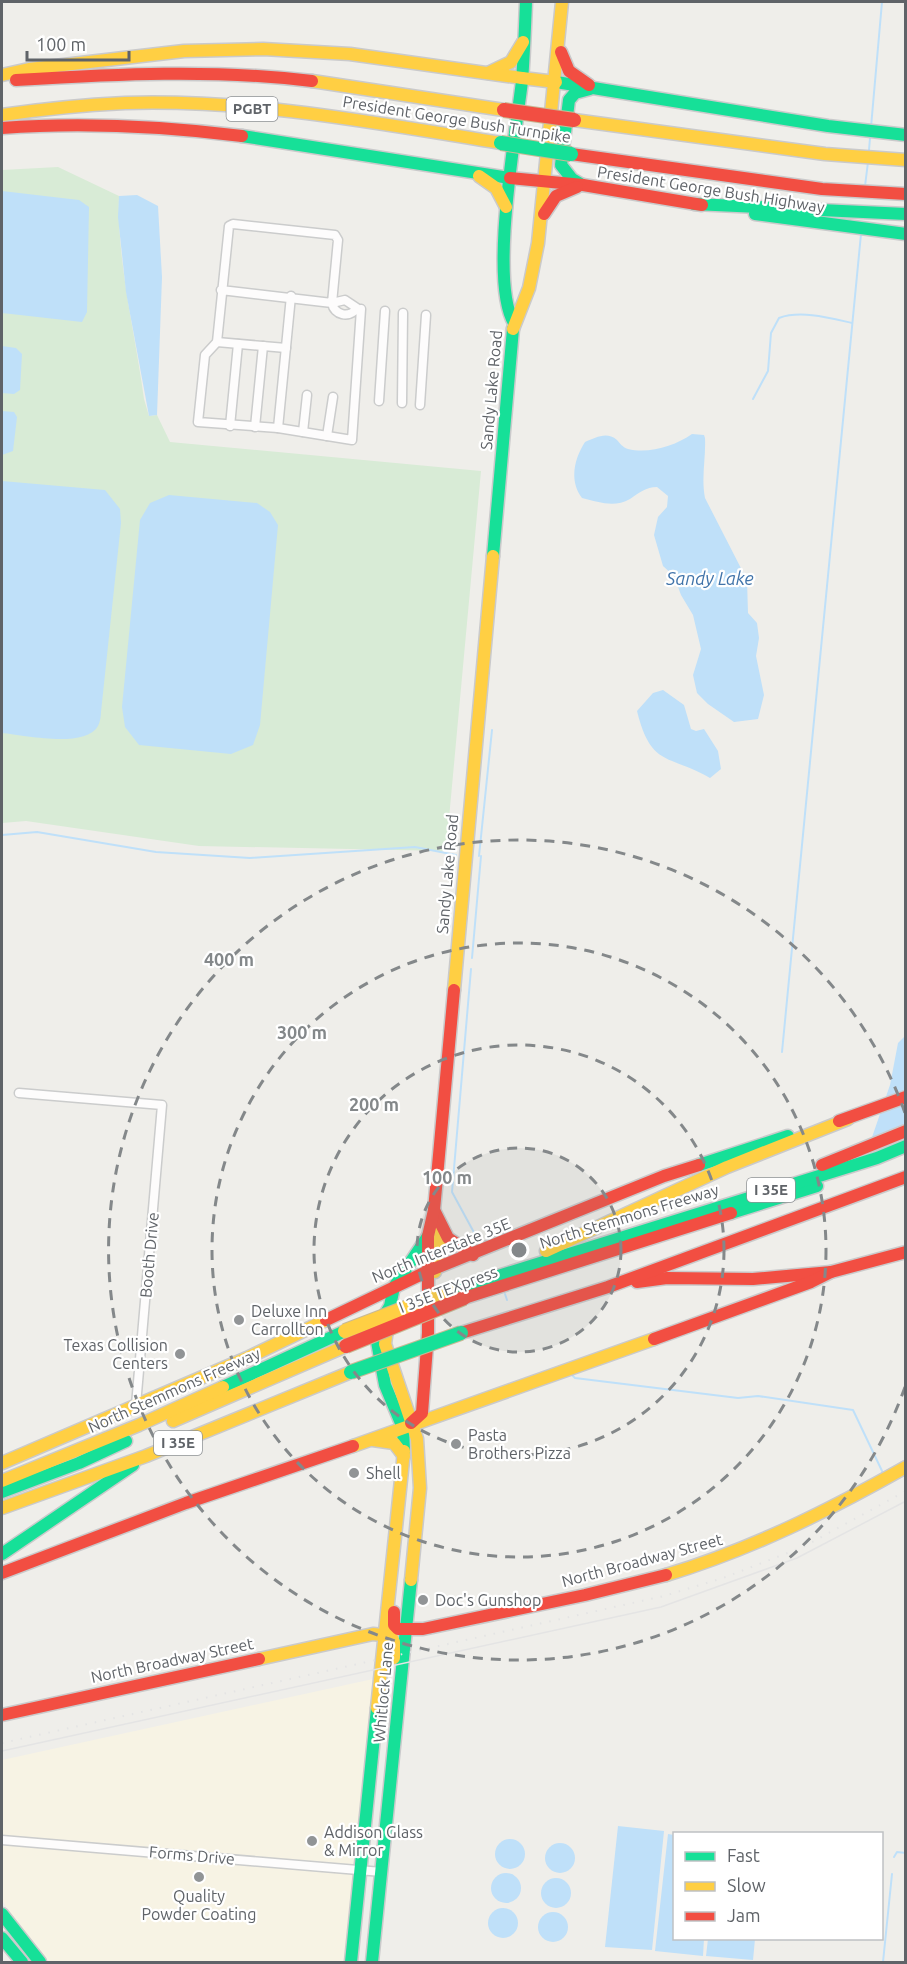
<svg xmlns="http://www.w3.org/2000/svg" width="907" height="1964" viewBox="0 0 907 1964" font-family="Ubuntu,sans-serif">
  <rect width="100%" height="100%" fill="#efeeea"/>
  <path fill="#f7f3e4" d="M373,1679L346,1962H49L19,1927L2,1900V1760Z"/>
  <path fill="#d8ebd6" d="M58,167L119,196C117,264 135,331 144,399L149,416L157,415L170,442L481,471L446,851L199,846L26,821L2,823V170Z"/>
  <g fill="#bfe0f9">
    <path d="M2,191L79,200L89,207L87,312L82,322L2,313Z"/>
    <path d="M137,195L158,206L162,277L157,415L149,416L126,292L118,217L119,196Z"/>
    <path d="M2,346L16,348L22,354L20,390L14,394L2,393Z"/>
    <path d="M2,411L14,412L17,417L13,451L2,455Z"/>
    <path d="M692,434L704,435L705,438C706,458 701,478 705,498L747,580L748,613L757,623L759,638L756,656L764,695L758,719L734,722L708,704L697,693L693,675L701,649L693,615L681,595L674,576L663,566L654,535L658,517L667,507L668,496L657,487C646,487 639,493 630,499C614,508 599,502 582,498C569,481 574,459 585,442C596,438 606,431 617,440C620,443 622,447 628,449C649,454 675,446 692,434Z"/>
    <path d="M2,481L105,490L120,509L121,523L101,712C101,716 100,722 98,726C85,749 24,735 2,733Z"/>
    <path d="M169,495L257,503L270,512L278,525L260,725L253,745L231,754L139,745L125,727L122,707L140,520L150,503Z"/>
    <path d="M663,690L684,705L691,729L696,731L704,729L718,751L721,769L710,778C669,754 651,768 637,711L653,693Z"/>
    <path d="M905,1036V1150L870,1143L890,1085L898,1043Z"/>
    <path d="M618,1826L664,1831L652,1950L605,1947Z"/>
    <path d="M668,1834L674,1835V1938L704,1939L703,1956L655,1951Z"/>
    <circle cx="510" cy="1854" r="15"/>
    <circle cx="560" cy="1858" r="15"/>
    <circle cx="506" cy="1888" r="15"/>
    <circle cx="556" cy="1893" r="15"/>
    <circle cx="503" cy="1923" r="15"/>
    <circle cx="553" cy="1927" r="15"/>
    <path d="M708,1939H755L753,1960L706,1956Z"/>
  </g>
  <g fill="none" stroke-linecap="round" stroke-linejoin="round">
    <g stroke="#bfe0f9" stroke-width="2">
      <path d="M871,127L882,2"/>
      <path d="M869,150L870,138"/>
      <path d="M865,186L868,162"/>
      <path d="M753,399L768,371L771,333L779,318C801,310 830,318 852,323"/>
      <path d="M2,835L37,832L156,852L250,858L415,847L456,855"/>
      <path d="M479,856L492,730"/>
      <path d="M472,958L481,856"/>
      <path d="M471,969L452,1192L477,1238"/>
      <path d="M782,1052L861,234"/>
      <path d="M505,1294L507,1300"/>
      <path d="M572,1375L575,1378L738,1398L758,1396L853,1410L883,1473"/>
      <path d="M894,1857L897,1852L906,1853"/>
      <path d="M883,1962L892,1874"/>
    </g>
    <defs>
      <g id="street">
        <path d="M221,290L332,303L345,300L357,308C349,319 334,315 332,303L338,240L335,235L233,224L229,226L217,342L205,355L198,422L278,428L352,440L361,309"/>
        <path d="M217,342L286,348"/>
        <path d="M379,401L385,311"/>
        <path d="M402,403L403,313"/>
        <path d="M420,405L426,315"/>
        <path d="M230,426L238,344"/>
        <path d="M255,427L263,346"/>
        <path d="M278,428L291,296"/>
        <path d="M303,432L307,395"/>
        <path d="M327,436L333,397"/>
        <path d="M19,1093L162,1105L136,1405"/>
        <path d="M2,1840L382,1872"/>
      </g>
      <g id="fast">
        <path d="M556,82L828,126L906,135"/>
        <path d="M242,136L510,178"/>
        <path d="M582,185L572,179L561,165L569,100L575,93L590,89"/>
        <path d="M694,204L906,214"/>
        <path d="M755,214L906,234"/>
        <path d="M514,323C489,281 516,133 522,81C524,55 525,28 526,2"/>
        <path d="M493,556L513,329"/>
        <path d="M699,1165L788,1136"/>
        <path d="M731,1213L817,1186"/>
        <path d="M450,1291L877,1158L906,1146"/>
        <path d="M223,1387L345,1331"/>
        <path d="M404,1451L403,1428L385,1385L375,1331L390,1306L394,1287L428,1236"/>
        <path d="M2,1492L79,1463L126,1441"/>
        <path d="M2,1554L133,1465"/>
        <path d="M2,1914L40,1962"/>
        <path d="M2,1938L22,1962"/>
        <path d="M351,1962L377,1708"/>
        <path d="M372,1962L411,1580"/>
      </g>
      <g id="slow">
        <path d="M488,73L511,62L523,42"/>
        <path d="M2,75L29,69L184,51L263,49L350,54L522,78"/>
        <path d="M522,78L556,82"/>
        <path d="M312,81L504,110"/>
        <path d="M2,115C43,109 83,105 125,103C251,99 377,123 501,143"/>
        <path d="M574,120L825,154L906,160"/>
        <path d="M479,176L496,188L506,207"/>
        <path d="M513,329L529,288L538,243L562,2"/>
        <path d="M454,990L493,556"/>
        <path d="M546,1251L727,1167L848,1119"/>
        <path d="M435,1272L441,1229"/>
        <path d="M388,1322L385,1344L417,1439L420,1488L411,1580"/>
        <path d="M173,1421L346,1346"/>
        <path d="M373,1440L394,1443L404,1456"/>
        <path d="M353,1446L654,1339"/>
        <path d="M2,1463L247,1358L326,1320"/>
        <path d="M2,1481L139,1425L223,1387"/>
        <path d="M2,1508L146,1456L351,1372"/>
        <path d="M666,1575C752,1549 828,1511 906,1467"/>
        <path d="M259,1659L373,1634L391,1636L394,1642V1658"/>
        <path d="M377,1708L404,1451"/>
      </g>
      <g id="jam">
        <path d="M561,52L569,71L589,85"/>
        <path d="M16,80C116,74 213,69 312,81"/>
        <path d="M2,128C83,122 161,126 242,136"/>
        <path d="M571,154L822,189L906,194"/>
        <path d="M510,178L583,185L702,205"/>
        <path d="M544,214L556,196L577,187"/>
        <path d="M839,1121L906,1097"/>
        <path d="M822,1165L906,1131"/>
        <path d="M434,1210L448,1238L473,1255"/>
        <path d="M637,1282L667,1278L753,1279L831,1272"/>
        <path d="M464,1298L731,1213"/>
        <path d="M326,1320L426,1272L664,1176L699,1165"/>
        <path d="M461,1333L608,1287L906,1177"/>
        <path d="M654,1339L811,1282L831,1272L906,1252"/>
        <path d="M411,1423L422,1413L428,1333V1236L434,1210L454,990"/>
        <path d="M2,1573L186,1503L353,1446"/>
        <path d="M394,1612V1625L398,1629H423L585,1595L666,1575"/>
        <path d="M2,1715L259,1659"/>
      </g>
    </defs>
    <use href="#street" stroke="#cbcccc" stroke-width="11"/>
    <use href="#fast" stroke="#cacacb" stroke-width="15"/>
    <use href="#slow" stroke="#cacacb" stroke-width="15"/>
    <use href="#jam" stroke="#cacacb" stroke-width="15"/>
    <use href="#street" stroke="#fdfcfc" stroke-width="8"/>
    <use href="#fast" stroke="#16e098" stroke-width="12"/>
    <use href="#slow" stroke="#ffcf43" stroke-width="12"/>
    <use href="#jam" stroke="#f24e42" stroke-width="12"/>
    <path stroke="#e4e4e4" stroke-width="1.5" d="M2,1751L661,1607L797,1558L906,1501"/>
    <path stroke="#e4e4e4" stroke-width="2" stroke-dasharray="1.5 8" stroke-linecap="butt" d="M2,1743L664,1596L723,1578L803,1547L906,1491"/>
    <defs>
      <g id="fast-bridge">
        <path d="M501,143L571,154"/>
        <path d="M351,1372L461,1333"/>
      </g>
      <path id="slow-bridge" d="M345,1331L450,1291"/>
      <g id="jam-bridge">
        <path d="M504,110L574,120"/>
        <path d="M346,1346L464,1298"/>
      </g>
    </defs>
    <use href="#fast-bridge" stroke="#c8b996" stroke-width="16" stroke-linecap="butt"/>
    <use href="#slow-bridge" stroke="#c8b996" stroke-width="16" stroke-linecap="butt"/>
    <use href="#jam-bridge" stroke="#c8b996" stroke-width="16" stroke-linecap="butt"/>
    <use href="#fast-bridge" stroke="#16e098" stroke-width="14"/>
    <use href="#slow-bridge" stroke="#ffcf43" stroke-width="14"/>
    <use href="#jam-bridge" stroke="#f24e42" stroke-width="14"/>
  </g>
  <circle cx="519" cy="1250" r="102" fill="#84888a" fill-opacity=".12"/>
  <g fill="none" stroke="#84888a" stroke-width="3" stroke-dasharray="10 8">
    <circle cx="519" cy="1250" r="102"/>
    <circle cx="519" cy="1250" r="205"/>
    <circle cx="519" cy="1250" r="307"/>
    <path d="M905 1387A410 410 0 1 1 905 1113"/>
  </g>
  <g fill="#919496" stroke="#fff" stroke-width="2">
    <circle cx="239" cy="1320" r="6"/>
    <circle cx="180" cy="1354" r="6"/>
    <circle cx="456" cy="1444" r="6"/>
    <circle cx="354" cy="1473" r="6"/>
    <circle cx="423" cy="1600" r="6"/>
    <circle cx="312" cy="1841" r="6"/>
    <circle cx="199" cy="1877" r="6"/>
  </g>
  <g text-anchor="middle" stroke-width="4.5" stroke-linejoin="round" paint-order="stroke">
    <g fill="#fff" stroke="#8f9295" stroke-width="1.5">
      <rect x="226.5" y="97" width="51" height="24" rx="4.5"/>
      <rect x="747" y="1178" width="48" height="24" rx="4.5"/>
      <rect x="154" y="1431" width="48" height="24" rx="4.5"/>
    </g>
    <g font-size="15" font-weight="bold" fill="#5f6368">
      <text x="252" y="114">PGBT</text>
      <text x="771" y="1195">I 35E</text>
      <text x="178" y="1448">I 35E</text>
    </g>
    <g font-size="16" fill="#5f6368" stroke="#fff">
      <text transform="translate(457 119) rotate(9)" y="6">President George Bush Turnpike</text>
      <text transform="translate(711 189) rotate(9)" y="6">President George Bush Highway</text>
      <text transform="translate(491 390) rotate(-85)" y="6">Sandy Lake Road</text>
      <text transform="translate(447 874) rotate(-85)" y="6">Sandy Lake Road</text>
      <text transform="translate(629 1216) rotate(-17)" y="6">North Stemmons Freeway</text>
      <text transform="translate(441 1250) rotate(-22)" y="6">North Interstate 35E</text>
      <text transform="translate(149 1255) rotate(-85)" y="6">Booth Drive</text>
      <text transform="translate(448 1289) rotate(-21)" y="6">I 35E TEXpress</text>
      <text transform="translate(174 1390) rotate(-24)" y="6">North Stemmons Freeway</text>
      <text transform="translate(642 1560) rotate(-15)" y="6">North Broadway Street</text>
      <text transform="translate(172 1660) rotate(-12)" y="6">North Broadway Street</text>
      <text transform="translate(383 1692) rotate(-85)" y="6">Whitlock Lane</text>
      <text transform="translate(192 1855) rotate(5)" y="6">Forms Drive</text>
    </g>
    <g font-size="16" fill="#5f6368" stroke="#fff" text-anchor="start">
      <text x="251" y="1317">Deluxe Inn<tspan x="251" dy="18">Carrollton</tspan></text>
      <text x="168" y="1351" text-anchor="end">Texas Collision<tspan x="168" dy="18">Centers</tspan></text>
      <text x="468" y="1441">Pasta<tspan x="468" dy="18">Brothers Pizza</tspan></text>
      <text x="366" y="1479">Shell</text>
      <text x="435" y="1606">Doc's Gunshop</text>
      <text x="324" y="1838">Addison Glass<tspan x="324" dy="18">&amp; Mirror</tspan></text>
      <text x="199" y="1902" text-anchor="middle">Quality<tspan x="199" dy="18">Powder Coating</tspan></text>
    </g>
    <g font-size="18" font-style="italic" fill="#4174aa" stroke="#fff">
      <text x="710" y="585">Sandy Lake</text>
    </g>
  </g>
  <circle cx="519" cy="1250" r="9" fill="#84888a" stroke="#fff" stroke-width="3"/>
  <g font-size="18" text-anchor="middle" font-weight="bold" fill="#84888a" stroke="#fff" stroke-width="4.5" stroke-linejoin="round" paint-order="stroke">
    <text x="229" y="966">400 m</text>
    <text x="302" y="1039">300 m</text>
    <text x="374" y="1111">200 m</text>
    <text x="447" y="1184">100 m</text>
  </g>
  <rect width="907" height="1964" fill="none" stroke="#5f6368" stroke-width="6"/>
  <rect x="673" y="1832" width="210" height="108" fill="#ffffff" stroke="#bfc1c3" stroke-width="1.5"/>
  <rect x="685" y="1852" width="30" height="9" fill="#16e098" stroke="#bfc1c3" stroke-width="1.5"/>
  <text x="727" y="1862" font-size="18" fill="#5f6368">Fast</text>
  <rect x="685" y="1882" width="30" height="9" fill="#ffcf43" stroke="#bfc1c3" stroke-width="1.5"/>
  <text x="727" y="1892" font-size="18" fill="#5f6368">Slow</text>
  <rect x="685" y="1912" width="30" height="9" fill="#f24e42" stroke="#bfc1c3" stroke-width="1.5"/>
  <text x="727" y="1922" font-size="18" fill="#5f6368">Jam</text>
  <path d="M27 51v9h102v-9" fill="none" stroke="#5f6368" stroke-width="3"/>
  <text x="36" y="51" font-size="18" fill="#5f6368" stroke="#ffffff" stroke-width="4.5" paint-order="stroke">100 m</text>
</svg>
